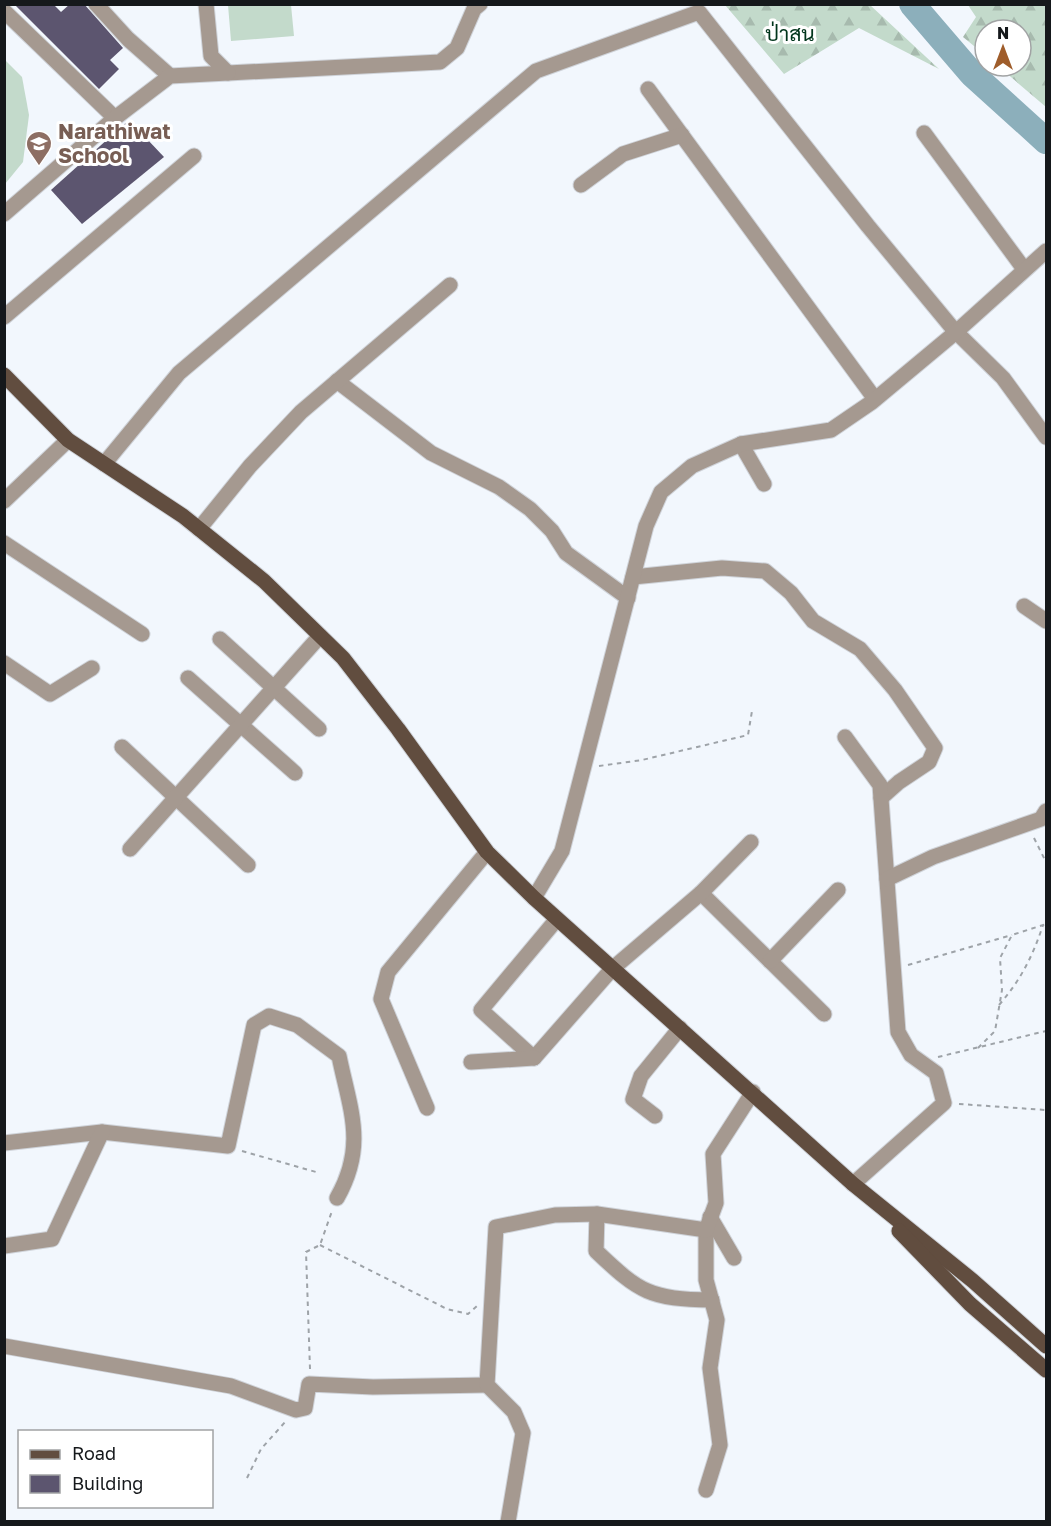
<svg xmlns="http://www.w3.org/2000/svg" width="1051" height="1526" viewBox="0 0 1051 1526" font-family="'Golos Text',Sarabun,sans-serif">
  <defs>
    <pattern id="forest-firs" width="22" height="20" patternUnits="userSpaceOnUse" patternTransform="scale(1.5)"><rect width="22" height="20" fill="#c3dacb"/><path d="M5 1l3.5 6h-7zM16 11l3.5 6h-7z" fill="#a7baae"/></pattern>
  </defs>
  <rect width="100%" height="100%" fill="#f2f7fd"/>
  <g fill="url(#forest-firs)">
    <path d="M725,5H870L939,69L859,28L784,74Z"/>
    <path d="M968,5H1046V107L998,66H1021V30H985V55L963,37L976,17Z"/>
  </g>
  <g fill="#c3dacb">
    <path d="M228,5H291L294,36L231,41Z"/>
    <path d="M5,60L22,77L29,115L23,162L5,184Z"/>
  </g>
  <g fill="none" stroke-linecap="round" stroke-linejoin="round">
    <path stroke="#8cafbb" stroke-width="26" d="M912,4L972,74L1046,141"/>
  </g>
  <g fill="#5c556f">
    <path d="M14,4H53L61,12L70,4H84L123,48L110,60L119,69L99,89Z"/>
    <path d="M129,120L164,157L82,224L51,190Z"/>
  </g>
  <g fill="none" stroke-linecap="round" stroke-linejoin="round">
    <defs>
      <g id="minor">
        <path d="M96,4L128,39L170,76"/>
        <path d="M4,11L115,118"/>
        <path d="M228,73L440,62L457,48L474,9L480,4"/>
        <path d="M648,89L875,399"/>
        <path d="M924,133L1024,269"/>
        <path d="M581,185L623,154L682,135"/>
        <path d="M4,214L115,118L170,76L228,73L211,56L206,4"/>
        <path d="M4,317L194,156"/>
        <path d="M337,381L431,453L499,487L530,509L552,531L566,553L628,598"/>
        <path d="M741,444L764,484"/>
        <path d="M104,464L179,373L536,71L699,12L868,226L954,330L1003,378L1046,437"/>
        <path d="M4,501L68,440"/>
        <path d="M199,529L250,466L301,412L450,285"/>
        <path d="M4,543L142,634"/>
        <path d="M633,577L722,568L765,571L791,593L813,621L860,649L895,690L935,748L929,762L899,782L881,798"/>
        <path d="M1024,606L1046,621"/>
        <path d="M220,639L319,729"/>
        <path d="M4,663L50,694L92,668"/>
        <path d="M188,678L295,773"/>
        <path d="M845,737L880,785L898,1032L911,1055L936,1073L944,1103L853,1184"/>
        <path d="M122,747L248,865"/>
        <path d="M130,849L320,636"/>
        <path d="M887,879L933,857L1041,819L1046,811"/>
        <path d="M701,893L824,1014"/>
        <path d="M534,898L562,851L646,526L661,492L692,466L741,444L831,430L872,402L956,332L1046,251"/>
        <path d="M557,919L481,1010L534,1058L612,969L701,893L751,842"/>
        <path d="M770,961L838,890"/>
        <path d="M471,1062L534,1058"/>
        <path d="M427,1108L381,999L388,972L487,852"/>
        <path d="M655,1116L633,1099L641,1076L680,1028"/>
        <path d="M4,1143L102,1132L228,1146L254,1025L269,1016L297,1025L339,1056C350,1110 367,1145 337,1198"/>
        <path d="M597,1214L596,1251C640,1293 650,1299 712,1300"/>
        <path d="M710,1217L734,1258"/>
        <path d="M706,1230V1280L717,1320L710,1368L720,1445L706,1490"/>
        <path d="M4,1246L52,1239L102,1132"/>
        <path d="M4,1346L231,1386L296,1410L305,1408L309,1384L373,1387L487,1385"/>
        <path d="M508,1522L523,1433L514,1412L487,1385L496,1227L555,1215L597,1214L706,1230L716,1203L713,1154L753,1092"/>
      </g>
      <g id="major">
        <path d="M4,375L68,440L183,516L264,581L343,658L398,729L487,852L534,898L853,1184L973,1281L1046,1346"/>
        <path d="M899,1231L970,1304L1046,1370"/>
      </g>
    </defs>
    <use href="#minor" stroke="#cfd3d9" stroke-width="17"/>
    <use href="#major" stroke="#cfd3d9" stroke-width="17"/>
    <g stroke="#9ea3a8" stroke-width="2" stroke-dasharray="4.5 4.5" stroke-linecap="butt">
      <path d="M599,766L642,760L748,735L752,711"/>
      <path d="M1034,838L1046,862"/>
      <path d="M908,965L1012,935"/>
      <path d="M999,1005C1020,981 1033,956 1043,925"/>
      <path d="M978,1048L995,1031L1002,990L1000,958L1012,935L1046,924"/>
      <path d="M938,1057L1046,1031"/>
      <path d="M959,1104L1046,1110"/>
      <path d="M242,1151L316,1172"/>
      <path d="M320,1245L447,1309L468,1314L478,1305"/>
      <path d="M310,1369L306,1252L320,1245L332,1211"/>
      <path d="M247,1478L261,1449L286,1421"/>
    </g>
    <use href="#minor" stroke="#a59990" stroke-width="15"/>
    <use href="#major" stroke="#614d3f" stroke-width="15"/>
  </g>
  <defs>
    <symbol id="school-pin" viewBox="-11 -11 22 30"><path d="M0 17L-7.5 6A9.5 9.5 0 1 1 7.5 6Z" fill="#8d6e63" stroke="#fff"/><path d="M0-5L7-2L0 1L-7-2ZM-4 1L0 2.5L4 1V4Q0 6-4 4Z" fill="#fff"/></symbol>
  </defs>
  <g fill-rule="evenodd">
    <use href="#school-pin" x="24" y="129" width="30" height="40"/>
  </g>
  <g text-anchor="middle" stroke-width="6" stroke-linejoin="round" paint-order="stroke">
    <g font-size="21" fill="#00351b" stroke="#fff">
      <text x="790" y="41">ป่าสน</text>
    </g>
    <g font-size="21" font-weight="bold" fill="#785e54" stroke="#fff" text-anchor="start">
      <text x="58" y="139">Narathiwat<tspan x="58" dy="24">School</tspan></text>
    </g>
  </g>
  <rect width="1051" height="1526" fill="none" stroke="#15181b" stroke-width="12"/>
  <rect x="18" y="1430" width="195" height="78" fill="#ffffff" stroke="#a1a3a4" stroke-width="1.5"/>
  <rect x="30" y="1450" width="30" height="9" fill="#614d3f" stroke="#a1a3a4" stroke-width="1.5"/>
  <text x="72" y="1460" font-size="18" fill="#15181b">Road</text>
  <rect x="30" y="1475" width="30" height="18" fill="#5c556f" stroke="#a1a3a4" stroke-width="1.5"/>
  <text x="72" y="1490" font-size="18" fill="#15181b">Building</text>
  <g transform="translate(1003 48)"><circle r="28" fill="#ffffff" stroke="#a1a3a4" stroke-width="1.5"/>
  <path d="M0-4.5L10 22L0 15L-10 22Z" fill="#9f5d2b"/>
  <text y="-9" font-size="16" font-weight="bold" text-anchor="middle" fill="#15181b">N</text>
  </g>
</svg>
